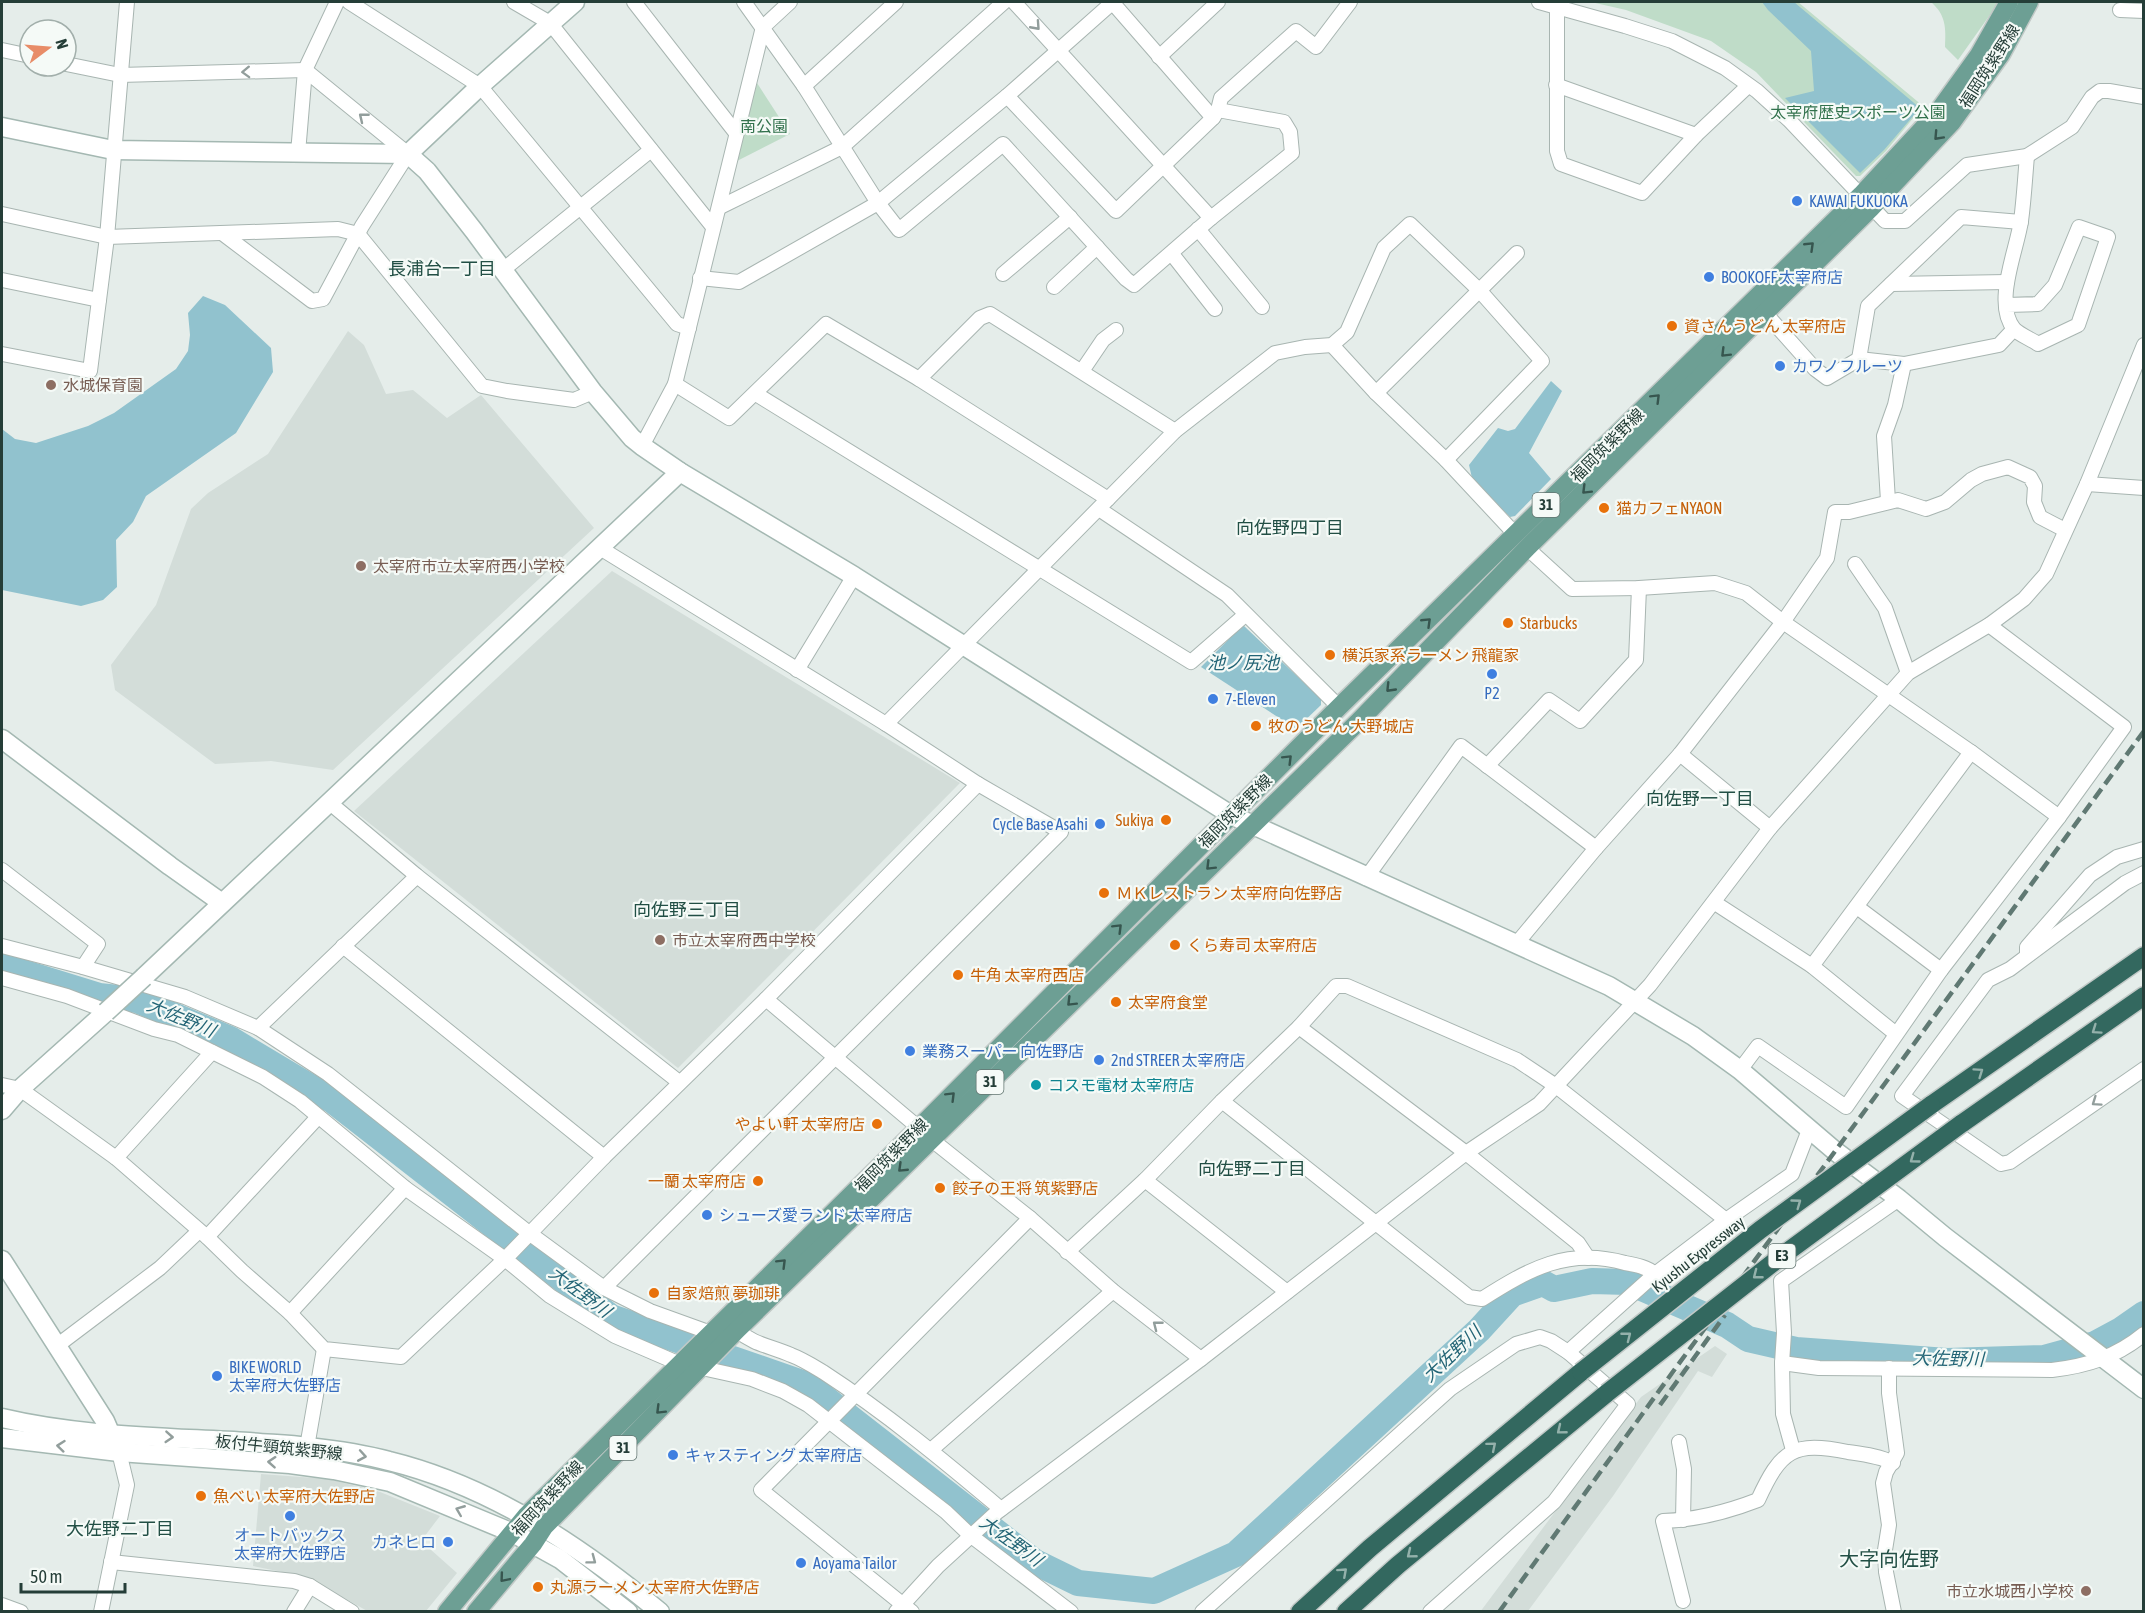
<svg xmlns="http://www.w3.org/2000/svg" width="2145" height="1613" viewBox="0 0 2145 1613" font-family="'Asap Condensed','Noto Sans JP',sans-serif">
  <rect width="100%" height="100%" fill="#e5edea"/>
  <g fill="#d3ddd9">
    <path d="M348,331L364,345L386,394L413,390L447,418L481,395L594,528L333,770L271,761L215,764L115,690L111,665L156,605L191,509L208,493L268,454Z"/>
    <path d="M612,571L960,783L678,1068L354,811Z"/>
    <path d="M1715,1346L1727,1354L1712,1377L1698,1371L1613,1496L1528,1611L1480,1612L1641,1397Z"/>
    <path d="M261,1474L328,1479L380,1492L440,1516L421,1541L457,1573L426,1611L369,1612L321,1585L297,1575L253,1566Z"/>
  </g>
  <g fill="#bfdcc8">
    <path d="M1591,2H1798L1923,106L1886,151L1860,176H1856L1756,72L1711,41L1626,10Z"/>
    <path d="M1931,2H1998L1992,12L1958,60L1945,47C1946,28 1946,15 1931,2Z"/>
    <path d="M757,83L790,134L737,161Z"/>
  </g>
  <g fill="#91c2ce">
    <path d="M1762,2H1794L1920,108L1884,150L1860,173L1785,98L1814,91L1811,51L1768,10Z"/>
    <path d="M203,296L225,305L271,348L273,372L236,433L146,496L133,522L116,540L117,587L103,600L81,606L2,590V429L15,439L36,443L88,426L114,413L176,369L188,351L190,335L188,313Z"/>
    <path d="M1551,381L1562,391L1529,453L1551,479L1515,516L1510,517L1472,478L1469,465L1498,428L1508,431L1515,429Z"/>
    <path d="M1243,625L1321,699V705L1296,729L1201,667Z"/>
  </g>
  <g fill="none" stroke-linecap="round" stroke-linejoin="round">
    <path stroke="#91c2ce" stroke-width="26" d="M2,966L99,996L137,1000L230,1039L332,1100L611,1317L808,1385L1035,1562L1078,1583L1154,1591L1236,1554L1479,1330L1512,1294L1543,1283L1554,1289L1592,1281L1628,1282L1727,1325L1748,1339L1796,1350L1947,1361L2044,1358L2095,1344L2121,1330L2144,1314"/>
    <defs>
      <g id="street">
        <path d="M349,2L480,86L677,324L689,328"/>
        <path d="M514,2L550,23L713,227"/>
        <path d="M634,2L736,133"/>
        <path d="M744,2L804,86L878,203L899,230L1003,144L1126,279L1134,285L1211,218L1292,153L1290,132L1284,122L1218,110"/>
        <path d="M1014,2L1211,218"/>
        <path d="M1112,2L1213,118"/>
        <path d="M1539,2L1625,26L1672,41L1725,68L1757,91L1789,120L1885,221H1905L1967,165L2027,156L2072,127L2092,97L2100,91H2109L2144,97"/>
        <path d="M1557,7V151L1561,164L1642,193L1696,135L1748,86"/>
        <path d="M2120,10L2144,11"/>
        <path d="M2,50L30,56"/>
        <path d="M1159,57L1218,2"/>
        <path d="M66,64L120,75L305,70L408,154L362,226L323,299L312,301L222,233"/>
        <path d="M1556,85L1696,135"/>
        <path d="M804,86L896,2"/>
        <path d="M1007,96L1116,211L1213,118L1218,110L1221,98L1296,31L1316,47L1350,2"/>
        <path d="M298,153L305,70L337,2"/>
        <path d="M720,207L842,147L1004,2"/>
        <path d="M2,214L107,237L338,229L358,234L482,386L507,391L574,400L593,392"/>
        <path d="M1198,229L1262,307"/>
        <path d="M1172,254L1215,309"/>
        <path d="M504,269L651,150"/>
        <path d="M1003,274L1070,217"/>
        <path d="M700,278L739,282L878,203L1007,96L1113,2"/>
        <path d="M2,280L99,300"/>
        <path d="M1891,284L2007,282"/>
        <path d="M1054,287L1097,247"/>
        <path d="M2007,305L2038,304L2055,285L2079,227L2108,237L2078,325L2038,344C2031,339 2020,335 2014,329C1993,303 2017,250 2021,221C2024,199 2025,178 2027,156"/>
        <path d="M1765,313L1815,369L1827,378L1859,359L1904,364L1999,345L2014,329"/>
        <path d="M1332,345L1376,393L1446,460L1516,535"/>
        <path d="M2,354L90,371L107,237L127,2"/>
        <path d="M1859,359L1868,306L1961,217L2021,222"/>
        <path d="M1082,371L1103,340L1116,330"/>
        <path d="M919,379L980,318L990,314L1175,431"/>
        <path d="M675,384L729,418L826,324L919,379L1108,499"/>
        <path d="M1376,393L1517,253"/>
        <path d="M756,394L1191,662L1245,615"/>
        <path d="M642,446L675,384L763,27L790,2"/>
        <path d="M2087,484L2144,488"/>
        <path d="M1888,501L1884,436L1895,405L1904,364"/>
        <path d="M1099,509L1227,595L1339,707"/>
        <path d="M600,548L886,724L978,784L1061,832L604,1288"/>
        <path d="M1527,548L1572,589L1639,588L1715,583L1746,593L1783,622L1971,752L2059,817"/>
        <path d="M1855,564L1885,608L1908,673"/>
        <path d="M797,670L854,576"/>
        <path d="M886,724L1175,431L1275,353L1305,347L1332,345L1347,332L1384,248L1410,224L1480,291L1542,361L1446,460"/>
        <path d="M1680,754L1770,828"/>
        <path d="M1487,766L1549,700L1580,721L1636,660L1639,588"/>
        <path d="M330,803L417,876L679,1082"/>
        <path d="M2,870L98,944L83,967"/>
        <path d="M2144,873L2125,883L2010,969L1988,980L1902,1096L2001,1164L2010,1162L2144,1069"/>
        <path d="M1366,878L1461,746L1596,848"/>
        <path d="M1715,903L1812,966L1896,1034"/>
        <path d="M1857,907L1941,970"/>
        <path d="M1517,943L1596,848L1680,754L1783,622L1827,558L1835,512H1849L1898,500L1926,509L1945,502L1971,480L1982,474L2008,467L2030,477L2035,486L2034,502L2040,517L2065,530"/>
        <path d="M2,946L83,967L185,997L258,1028L328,1074L529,1233L604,1288L650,1311L711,1333"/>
        <path d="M343,946L604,1157"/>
        <path d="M2027,954V947L2090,875L2117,857L2144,849"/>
        <path d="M1812,966L1971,752"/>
        <path d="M2,978L67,996L154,1029L178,1035L263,1077L300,1101L405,1188L505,1259L550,1296L615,1336L680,1364"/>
        <path d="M766,999L919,1128"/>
        <path d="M1299,1027L1466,1153L1578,1243L1588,1258"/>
        <path d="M258,1028L417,876"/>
        <path d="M1740,1070L1758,1046L1846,1107L1941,970L2059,817L2124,727L1989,625"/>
        <path d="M2,1085L20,1089L116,1158L207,1237L242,1271L290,1313L324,1349L401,1357L505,1259L604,1157L766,999L978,784"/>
        <path d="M1222,1101L1469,1297L1482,1299C1529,1269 1568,1247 1625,1263C1636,1265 1647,1267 1655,1274"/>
        <path d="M932,1140L1030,1218L1113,1291L1201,1359"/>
        <path d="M116,1158L212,1052"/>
        <path d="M1145,1180L1287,1292"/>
        <path d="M207,1237L318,1117"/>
        <path d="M1067,1252L1145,1180L1222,1101L1299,1027L1336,986H1347L1517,1060L1556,1086L1726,1220"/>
        <path d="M290,1313L405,1188"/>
        <path d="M737,1330C754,1345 771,1346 791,1355C802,1359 813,1366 823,1372C886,1413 944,1461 1001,1509"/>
        <path d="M58,1345L160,1268L199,1231"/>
        <path d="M1568,1352L1655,1274L1726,1220L1792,1174L1809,1130"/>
        <path d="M1782,1363L1819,1368L2052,1370C2087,1366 2116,1357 2144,1334"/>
        <path d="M702,1368L752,1379L783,1391L808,1405L946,1512L970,1535L1071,1612"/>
        <path d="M1889,1368V1393L1897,1453L1886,1472L1883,1483L1889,1525L1885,1550L1886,1572L1894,1612"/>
        <path d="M1679,1442L1684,1469L1683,1520"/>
        <path d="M307,1447L324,1349"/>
        <path d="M931,1450L1113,1291"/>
        <path d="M1793,1450L1783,1414L1782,1363L1784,1333L1781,1281L1899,1199"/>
        <path d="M111,1562L294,1581L310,1586L352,1612"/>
        <path d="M1683,1601L1663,1521C1697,1520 1727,1512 1758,1500C1781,1450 1793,1441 1848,1452C1862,1454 1880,1456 1893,1463"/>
        <path d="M2,1605L21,1612"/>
        <path d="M101,1612L127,1485L119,1452"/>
        <path d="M294,1612L310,1586"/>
        <path d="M896,1612L938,1566L996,1513L1201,1359L1466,1153L1539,1104L1650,985L1770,828L1908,673L1989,625L2024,599L2046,574L2087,484L2144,345"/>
        <path d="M912,1612L761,1490L1030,1218"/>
        <path d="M1202,1612L1450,1389L1516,1344L1540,1337L1551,1341L1568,1352L1628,1404L1554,1502L1430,1612"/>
      </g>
      <g id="secondary">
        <path d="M2,127L113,150L408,154L427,171L474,231L593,392L632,438L642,446L680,472L854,576L1231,815L1609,986L1693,1036L1740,1070L1835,1151L1899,1199L1945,1237L2144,1389"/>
        <path d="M408,154L480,86L575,2"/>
        <path d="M2,739L170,866L222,903"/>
        <path d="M144,977L680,472"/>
        <path d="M2,1110L20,1089L106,1012"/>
        <path d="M2,1260L105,1421L114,1442"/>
        <path d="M2,1418C82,1437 167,1437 249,1442C269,1444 289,1444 308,1447C335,1450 363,1454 389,1461C491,1486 580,1546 660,1612"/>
        <path d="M2,1438L119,1452L290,1464L334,1470L390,1482L513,1533L560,1559L628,1612"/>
      </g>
      <g id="primary">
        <path d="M447,1612L526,1516L919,1128L1339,707L1861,195L1938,112L1979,55L2009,2"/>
        <path d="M476,1612L533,1544L544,1527L737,1330L1357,723L1527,548L1871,208L1952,122L2001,54L2029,2"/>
      </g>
      <g id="highway">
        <path d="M1931,1105L2144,956"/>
        <path d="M1961,1124L2144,996"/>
        <path d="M1300,1612L1370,1548L1581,1372"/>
        <path d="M1346,1612L1398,1565L1607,1393"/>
      </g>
    </defs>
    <use href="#street" stroke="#a8b5b1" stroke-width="16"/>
    <use href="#secondary" stroke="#a4b8b2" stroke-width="21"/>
    <use href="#primary" stroke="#c2c9c7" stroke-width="21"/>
    <use href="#highway" stroke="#c2c9c7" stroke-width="21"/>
    <use href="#street" stroke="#fff" stroke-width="14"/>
    <use href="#secondary" stroke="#fff" stroke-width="18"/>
    <use href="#primary" stroke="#6d9f94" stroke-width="18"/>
    <use href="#highway" stroke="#33685f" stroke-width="18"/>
    <g stroke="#607973" stroke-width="4.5" stroke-dasharray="12 6" stroke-linecap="butt">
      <path d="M1660,1405L1725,1315"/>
      <path d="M1499,1612L1672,1373L2144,731"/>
    </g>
    <defs>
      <path id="secondary-bridge" d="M106,1012L144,977"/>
      <g id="highway-bridge">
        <path d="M1581,1372L1760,1230L1931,1105"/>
        <path d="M1607,1393L1779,1258L1961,1124"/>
      </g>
    </defs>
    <use href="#secondary-bridge" stroke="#a4b8b2" stroke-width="21" stroke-linecap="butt"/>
    <use href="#highway-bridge" stroke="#c2c9c7" stroke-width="21" stroke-linecap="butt"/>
    <use href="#secondary-bridge" stroke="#fff" stroke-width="18"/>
    <use href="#highway-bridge" stroke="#33685f" stroke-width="18"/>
  </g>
  <defs><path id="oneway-chevron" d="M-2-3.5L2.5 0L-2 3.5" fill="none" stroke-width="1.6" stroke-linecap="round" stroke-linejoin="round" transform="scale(1.5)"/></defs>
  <g stroke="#929e9c">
    <use href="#oneway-chevron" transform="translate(1036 26) rotate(48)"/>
    <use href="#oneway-chevron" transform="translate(246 72) rotate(178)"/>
    <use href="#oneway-chevron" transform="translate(363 117) rotate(-141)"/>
    <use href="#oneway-chevron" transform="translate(2096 1102) rotate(145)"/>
    <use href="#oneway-chevron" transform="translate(1157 1325) rotate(-142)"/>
    <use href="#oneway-chevron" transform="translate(169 1437) rotate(4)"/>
    <use href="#oneway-chevron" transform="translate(61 1446) rotate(-174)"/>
    <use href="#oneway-chevron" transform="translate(362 1456) rotate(10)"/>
    <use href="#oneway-chevron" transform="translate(272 1462) rotate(-176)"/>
    <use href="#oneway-chevron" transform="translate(460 1510) rotate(-158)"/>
    <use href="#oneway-chevron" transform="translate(592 1560) rotate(37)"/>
  </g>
  <g stroke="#37564f">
    <use href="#oneway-chevron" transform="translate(1938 136) rotate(133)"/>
    <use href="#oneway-chevron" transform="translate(1810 246) rotate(-44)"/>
    <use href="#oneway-chevron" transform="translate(1725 353) rotate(135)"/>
    <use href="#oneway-chevron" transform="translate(1656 398) rotate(-45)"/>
    <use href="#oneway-chevron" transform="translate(1586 490) rotate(135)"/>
    <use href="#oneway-chevron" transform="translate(1427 622) rotate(-44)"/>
    <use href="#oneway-chevron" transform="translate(1390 688) rotate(134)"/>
    <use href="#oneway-chevron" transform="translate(1288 759) rotate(-45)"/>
    <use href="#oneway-chevron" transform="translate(1210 866) rotate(135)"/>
    <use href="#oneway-chevron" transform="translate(1118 928) rotate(-45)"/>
    <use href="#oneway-chevron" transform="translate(1071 1002) rotate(135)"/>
    <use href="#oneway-chevron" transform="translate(951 1096) rotate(-45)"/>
    <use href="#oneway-chevron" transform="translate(902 1168) rotate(136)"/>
    <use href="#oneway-chevron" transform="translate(782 1263) rotate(-45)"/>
    <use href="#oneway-chevron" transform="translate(660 1410) rotate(135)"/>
    <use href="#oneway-chevron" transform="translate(504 1578) rotate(130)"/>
  </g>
  <g stroke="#94b1ab">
    <use href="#oneway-chevron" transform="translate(2096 1030) rotate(145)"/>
    <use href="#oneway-chevron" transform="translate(1979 1072) rotate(-35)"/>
    <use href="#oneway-chevron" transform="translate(1914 1159) rotate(144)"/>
    <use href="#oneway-chevron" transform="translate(1797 1203) rotate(-36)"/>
    <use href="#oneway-chevron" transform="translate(1757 1275) rotate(142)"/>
    <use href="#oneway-chevron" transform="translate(1627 1336) rotate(-38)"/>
    <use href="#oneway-chevron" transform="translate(1561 1430) rotate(141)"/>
    <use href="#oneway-chevron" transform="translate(1492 1446) rotate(-40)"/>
    <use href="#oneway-chevron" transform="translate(1411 1554) rotate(141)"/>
    <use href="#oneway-chevron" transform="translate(1343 1572) rotate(-42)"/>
  </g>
  <g fill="#3f7fe0" stroke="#f5faf7" stroke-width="2">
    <circle cx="1797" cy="201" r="6"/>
    <circle cx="1709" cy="277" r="6"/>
    <circle cx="1780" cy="366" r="6"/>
    <circle cx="1492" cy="674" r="6"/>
    <circle cx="1213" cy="699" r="6"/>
    <circle cx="1100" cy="824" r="6"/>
    <circle cx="910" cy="1051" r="6"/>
    <circle cx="1099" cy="1060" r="6"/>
    <circle cx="707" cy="1215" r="6"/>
    <circle cx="217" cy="1376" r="6"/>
    <circle cx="673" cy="1455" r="6"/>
    <circle cx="290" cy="1516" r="6"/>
    <circle cx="448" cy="1542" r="6"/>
    <circle cx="801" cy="1563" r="6"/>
  </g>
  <g fill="#e8710a" stroke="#f5faf7" stroke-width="2">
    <circle cx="1672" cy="326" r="6"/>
    <circle cx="1604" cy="508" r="6"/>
    <circle cx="1508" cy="623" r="6"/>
    <circle cx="1330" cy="655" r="6"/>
    <circle cx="1256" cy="726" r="6"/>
    <circle cx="1166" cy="820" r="6"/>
    <circle cx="1104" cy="893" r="6"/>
    <circle cx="1175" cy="945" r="6"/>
    <circle cx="958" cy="975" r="6"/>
    <circle cx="1116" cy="1002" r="6"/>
    <circle cx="877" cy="1124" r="6"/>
    <circle cx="758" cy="1181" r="6"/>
    <circle cx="940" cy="1188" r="6"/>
    <circle cx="654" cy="1293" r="6"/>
    <circle cx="201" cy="1496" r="6"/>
    <circle cx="538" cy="1587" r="6"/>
  </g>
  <g fill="#8d6e63" stroke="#f5faf7" stroke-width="2">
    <circle cx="51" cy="385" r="6"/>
    <circle cx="361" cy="566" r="6"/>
    <circle cx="660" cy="940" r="6"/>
    <circle cx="2086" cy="1591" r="6"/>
  </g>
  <circle fill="#0f9aa8" stroke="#f5faf7" stroke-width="2" cx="1036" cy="1085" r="6"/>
  <g text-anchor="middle" stroke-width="4.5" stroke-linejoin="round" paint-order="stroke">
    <g fill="#f5faf7" stroke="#637671" stroke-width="1.5">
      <rect x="1532.5" y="493" width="27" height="24" rx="4.5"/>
      <rect x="976.5" y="1070" width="27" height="24" rx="4.5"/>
      <rect x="1768.5" y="1244" width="27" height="24" rx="4.5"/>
      <rect x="609.5" y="1436" width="27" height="24" rx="4.5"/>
    </g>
    <g font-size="15" font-weight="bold" fill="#253e38">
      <text x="1546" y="510">31</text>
      <text x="990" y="1087">31</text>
      <text x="1782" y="1261">E3</text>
      <text x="623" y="1453">31</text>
    </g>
    <g font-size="16" fill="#253e38" stroke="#f5faf7">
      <text transform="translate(1989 66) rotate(-57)" y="6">福岡筑紫野線</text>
      <text transform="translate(1607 445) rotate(-45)" y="6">福岡筑紫野線</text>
      <text transform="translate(1235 811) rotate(-45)" y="6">福岡筑紫野線</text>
      <text transform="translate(891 1155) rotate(-45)" y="6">福岡筑紫野線</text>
      <text transform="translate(1698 1254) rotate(-38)" y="6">Kyushu Expressway</text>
      <text transform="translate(279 1447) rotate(6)" y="6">板付牛頸筑紫野線</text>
      <text transform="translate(547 1498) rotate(-47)" y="6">福岡筑紫野線</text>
    </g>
    <g font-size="16" fill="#32724d" stroke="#f5faf7">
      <text x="1858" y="118">太宰府歴史スポーツ公園</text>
      <text x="764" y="132">南公園</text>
    </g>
    <g font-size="16" fill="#366cbe" stroke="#f5faf7" text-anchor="start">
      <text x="1809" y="207">KAWAI FUKUOKA</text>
      <text x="1721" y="283">BOOKOFF 太宰府店</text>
      <text x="1792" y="372">カワノフルーツ</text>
      <text x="1492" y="699" text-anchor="middle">P2</text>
      <text x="1225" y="705">7-Eleven</text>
      <text x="1088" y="830" text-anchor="end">Cycle Base Asahi</text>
      <text x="922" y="1057">業務スーパー 向佐野店</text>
      <text x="1111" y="1066">2nd STREER 太宰府店</text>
      <text x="719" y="1221">シューズ愛ランド 太宰府店</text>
      <text x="229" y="1373">BIKE WORLD<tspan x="229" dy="18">太宰府大佐野店</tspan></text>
      <text x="685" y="1461">キャスティング 太宰府店</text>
      <text x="290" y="1541" text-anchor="middle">オートバックス<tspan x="290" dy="18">太宰府大佐野店</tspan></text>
      <text x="436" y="1548" text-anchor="end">カネヒロ</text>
      <text x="813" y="1569">Aoyama Tailor</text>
    </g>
    <g font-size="16" fill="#c56008" stroke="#f5faf7" text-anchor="start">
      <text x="1684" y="332">資さんうどん 太宰府店</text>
      <text x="1616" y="514">猫カフェNYAON</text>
      <text x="1520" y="629">Starbucks</text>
      <text x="1342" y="661">横浜家系ラーメン 飛龍家</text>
      <text x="1268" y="732">牧のうどん 大野城店</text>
      <text x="1154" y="826" text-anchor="end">Sukiya</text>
      <text x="1116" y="899">ＭＫレストラン 太宰府向佐野店</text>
      <text x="1187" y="951">くら寿司 太宰府店</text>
      <text x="970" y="981">牛角 太宰府西店</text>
      <text x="1128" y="1008">太宰府食堂</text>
      <text x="865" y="1130" text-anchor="end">やよい軒 太宰府店</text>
      <text x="746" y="1187" text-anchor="end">一蘭 太宰府店</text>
      <text x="952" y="1194">餃子の王将 筑紫野店</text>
      <text x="666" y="1299">自家焙煎 夢珈琲</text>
      <text x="213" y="1502">魚べい 太宰府大佐野店</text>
      <text x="550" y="1593">丸源ラーメン 太宰府大佐野店</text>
    </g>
    <g font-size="16" fill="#785e54" stroke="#f5faf7" text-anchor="start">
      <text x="63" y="391">水城保育園</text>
      <text x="373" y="572">太宰府市立太宰府西小学校</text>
      <text x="672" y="946">市立太宰府西中学校</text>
      <text x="2074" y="1597" text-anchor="end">市立水城西小学校</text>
    </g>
    <g font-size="16" fill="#0d838f" stroke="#f5faf7" text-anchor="start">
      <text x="1048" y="1091">コスモ電材 太宰府店</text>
    </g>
    <g font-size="18" fill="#224f45" stroke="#f5faf7">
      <text x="442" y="275">長浦台一丁目</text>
      <text x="1290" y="534">向佐野四丁目</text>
      <text x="1700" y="805">向佐野一丁目</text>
      <text x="687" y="916">向佐野三丁目</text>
      <text x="1252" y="1175">向佐野二丁目</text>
      <text x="120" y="1535">大佐野二丁目</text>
    </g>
    <g font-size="18" font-style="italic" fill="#236576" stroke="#f5faf7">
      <text x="1243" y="669">池ノ尻池</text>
      <text transform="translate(181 1018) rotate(23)" y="6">大佐野川</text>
      <text transform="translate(580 1292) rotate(37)" y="6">大佐野川</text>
      <text transform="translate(1452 1354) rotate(-43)" y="6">大佐野川</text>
      <text transform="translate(1948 1359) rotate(1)" y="6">大佐野川</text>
      <text transform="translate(1011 1541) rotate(36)" y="6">大佐野川</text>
    </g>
    <g font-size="20" fill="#224f45" stroke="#f5faf7">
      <text x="1889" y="1566">大字向佐野</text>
    </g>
  </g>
  <rect width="2145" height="1613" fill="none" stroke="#253e38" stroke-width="6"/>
  <g transform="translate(48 48) rotate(74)"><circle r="28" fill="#f5faf7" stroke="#a2afab" stroke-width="1.5"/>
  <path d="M0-4.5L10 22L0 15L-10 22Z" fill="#e88c68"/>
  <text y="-9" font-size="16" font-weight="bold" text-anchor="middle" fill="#253e38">N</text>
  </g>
  <path d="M21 1583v9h104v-9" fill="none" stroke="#253e38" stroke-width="3"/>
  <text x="30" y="1583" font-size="18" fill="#253e38" stroke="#f5faf7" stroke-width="4.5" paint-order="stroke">50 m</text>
</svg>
